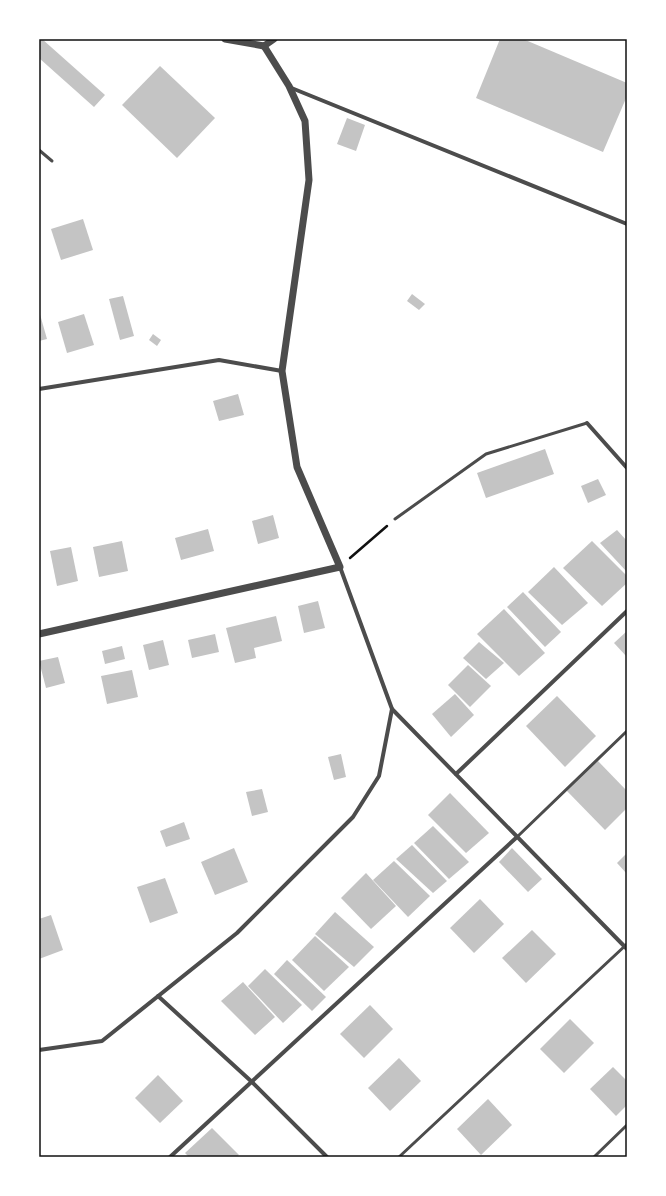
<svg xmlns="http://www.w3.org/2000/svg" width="666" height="1196" viewBox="0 0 666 1196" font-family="'Noto Sans',sans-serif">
  <rect width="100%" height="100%" fill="#fff"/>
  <g fill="#c4c4c4">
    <path d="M39,39H42L105,95L94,107L39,58Z"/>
    <path d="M500,39H523L627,83V96L603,152L476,98Z"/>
    <path d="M160,66L215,118L177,158L122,105Z"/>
    <path d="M347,118L365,125L356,151L337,144Z"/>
    <path d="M83,219L93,250L61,260L51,229Z"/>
    <path d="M412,294L425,304L419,310L407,301Z"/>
    <path d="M123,296L134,336L120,340L109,299Z"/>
    <path d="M39,311L47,339L39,341Z"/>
    <path d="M84,314L94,345L67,353L58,322Z"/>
    <path d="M153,334L161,340L157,346L149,340Z"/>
    <path d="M238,394L244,415L219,421L213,401Z"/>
    <path d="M545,449L554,474L486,498L477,473Z"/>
    <path d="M598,479L606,495L588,503L581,486Z"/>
    <path d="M273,515L279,538L258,544L252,521Z"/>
    <path d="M208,529L214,551L181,560L175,538Z"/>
    <path d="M617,530L627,541V572L600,543Z"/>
    <path d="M122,541L128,571L99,577L93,547Z"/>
    <path d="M592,541L627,576V583L602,606L563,568Z"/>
    <path d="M71,547L78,581L57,586L50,551Z"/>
    <path d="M554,567L588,603L562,625L528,592Z"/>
    <path d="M523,592L561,632L545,647L507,607Z"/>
    <path d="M318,601L325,628L304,633L298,606Z"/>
    <path d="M504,609L545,653L519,676L477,634Z"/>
    <path d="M276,616L282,641L254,648L256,658L235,663L226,628Z"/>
    <path d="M627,631V657L614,643Z"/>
    <path d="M215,634L219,652L192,658L188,640Z"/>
    <path d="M163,640L169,665L149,670L143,645Z"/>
    <path d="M479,642L504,663L486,679L463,658Z"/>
    <path d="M122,646L125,659L105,664L102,651Z"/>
    <path d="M58,657L65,683L46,688L39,661Z"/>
    <path d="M468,665L491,686L470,707L448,685Z"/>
    <path d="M132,670L138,697L107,704L101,676Z"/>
    <path d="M455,694L474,715L451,737L432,714Z"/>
    <path d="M557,696L596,736L565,767L526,726Z"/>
    <path d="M341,754L346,777L334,780L328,757Z"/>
    <path d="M597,760L627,791V808L605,830L566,790Z"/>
    <path d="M262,789L268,812L252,816L246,792Z"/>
    <path d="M450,793L489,833L466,853L428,815Z"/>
    <path d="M184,822L190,839L166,847L160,831Z"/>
    <path d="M433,826L469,862L449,879L414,843Z"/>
    <path d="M412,845L447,881L433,893L396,859Z"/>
    <path d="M234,848L248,882L215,895L201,862Z"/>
    <path d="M512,848L542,879L528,892L499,862Z"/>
    <path d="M627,853V874L617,863Z"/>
    <path d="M394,861L430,896L408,917L373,880Z"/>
    <path d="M366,873L396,906L371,929L341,898Z"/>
    <path d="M165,878L178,913L150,923L137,887Z"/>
    <path d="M480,899L504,924L474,953L450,928Z"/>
    <path d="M335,912L374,947L354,967L315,934Z"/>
    <path d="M51,915L63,950L39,959V919Z"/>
    <path d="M532,930L556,954L526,983L502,958Z"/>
    <path d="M315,936L349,967L324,991L292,960Z"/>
    <path d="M287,960L326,997L312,1011L274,974Z"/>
    <path d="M265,969L302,1005L283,1023L248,986Z"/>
    <path d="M243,982L275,1017L255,1035L221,1001Z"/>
    <path d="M370,1005L393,1029L364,1058L340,1034Z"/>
    <path d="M570,1019L594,1043L564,1073L540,1049Z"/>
    <path d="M399,1058L421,1081L390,1111L368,1088Z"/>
    <path d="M613,1067L627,1081V1105L616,1116L590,1089Z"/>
    <path d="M158,1075L183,1101L160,1123L135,1098Z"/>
    <path d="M488,1099L512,1125L481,1155L457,1129Z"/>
    <path d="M212,1128L239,1155L236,1157H189L185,1153Z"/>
  </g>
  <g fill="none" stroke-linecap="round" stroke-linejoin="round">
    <path stroke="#111" stroke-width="2.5" d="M350,558L387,526"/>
    <g stroke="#4c4c4c" stroke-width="3">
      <path d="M39,150L52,161"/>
      <path d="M395,519L486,454L587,423"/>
      <path d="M517,837L627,731"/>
      <path d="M399,1157L627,944"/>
      <path d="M594,1157L627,1125"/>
    </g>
    <g stroke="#4c4c4c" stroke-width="4">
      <path d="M289,87L627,224"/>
      <path d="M39,389L219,360L282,371"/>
      <path d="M587,423L627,468"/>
      <path d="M340,567L392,709L627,949"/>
      <path d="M456,774L627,611"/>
      <path d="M158,996L252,1082L327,1157"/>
      <path d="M39,1050L102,1041L237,933L353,817L379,776L392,709"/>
      <path d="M170,1157L517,837"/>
    </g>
    <g stroke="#4c4c4c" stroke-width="7">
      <path d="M225,39L264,46"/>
      <path d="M264,46L274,39"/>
      <path d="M39,634L340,567L297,467L282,371L309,180L305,121L289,86L264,46"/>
    </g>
  </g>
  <rect width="666" height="1196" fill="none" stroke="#ffffff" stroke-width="80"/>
  <rect x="40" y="40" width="586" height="1116" fill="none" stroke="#111" stroke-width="1.5"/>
</svg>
